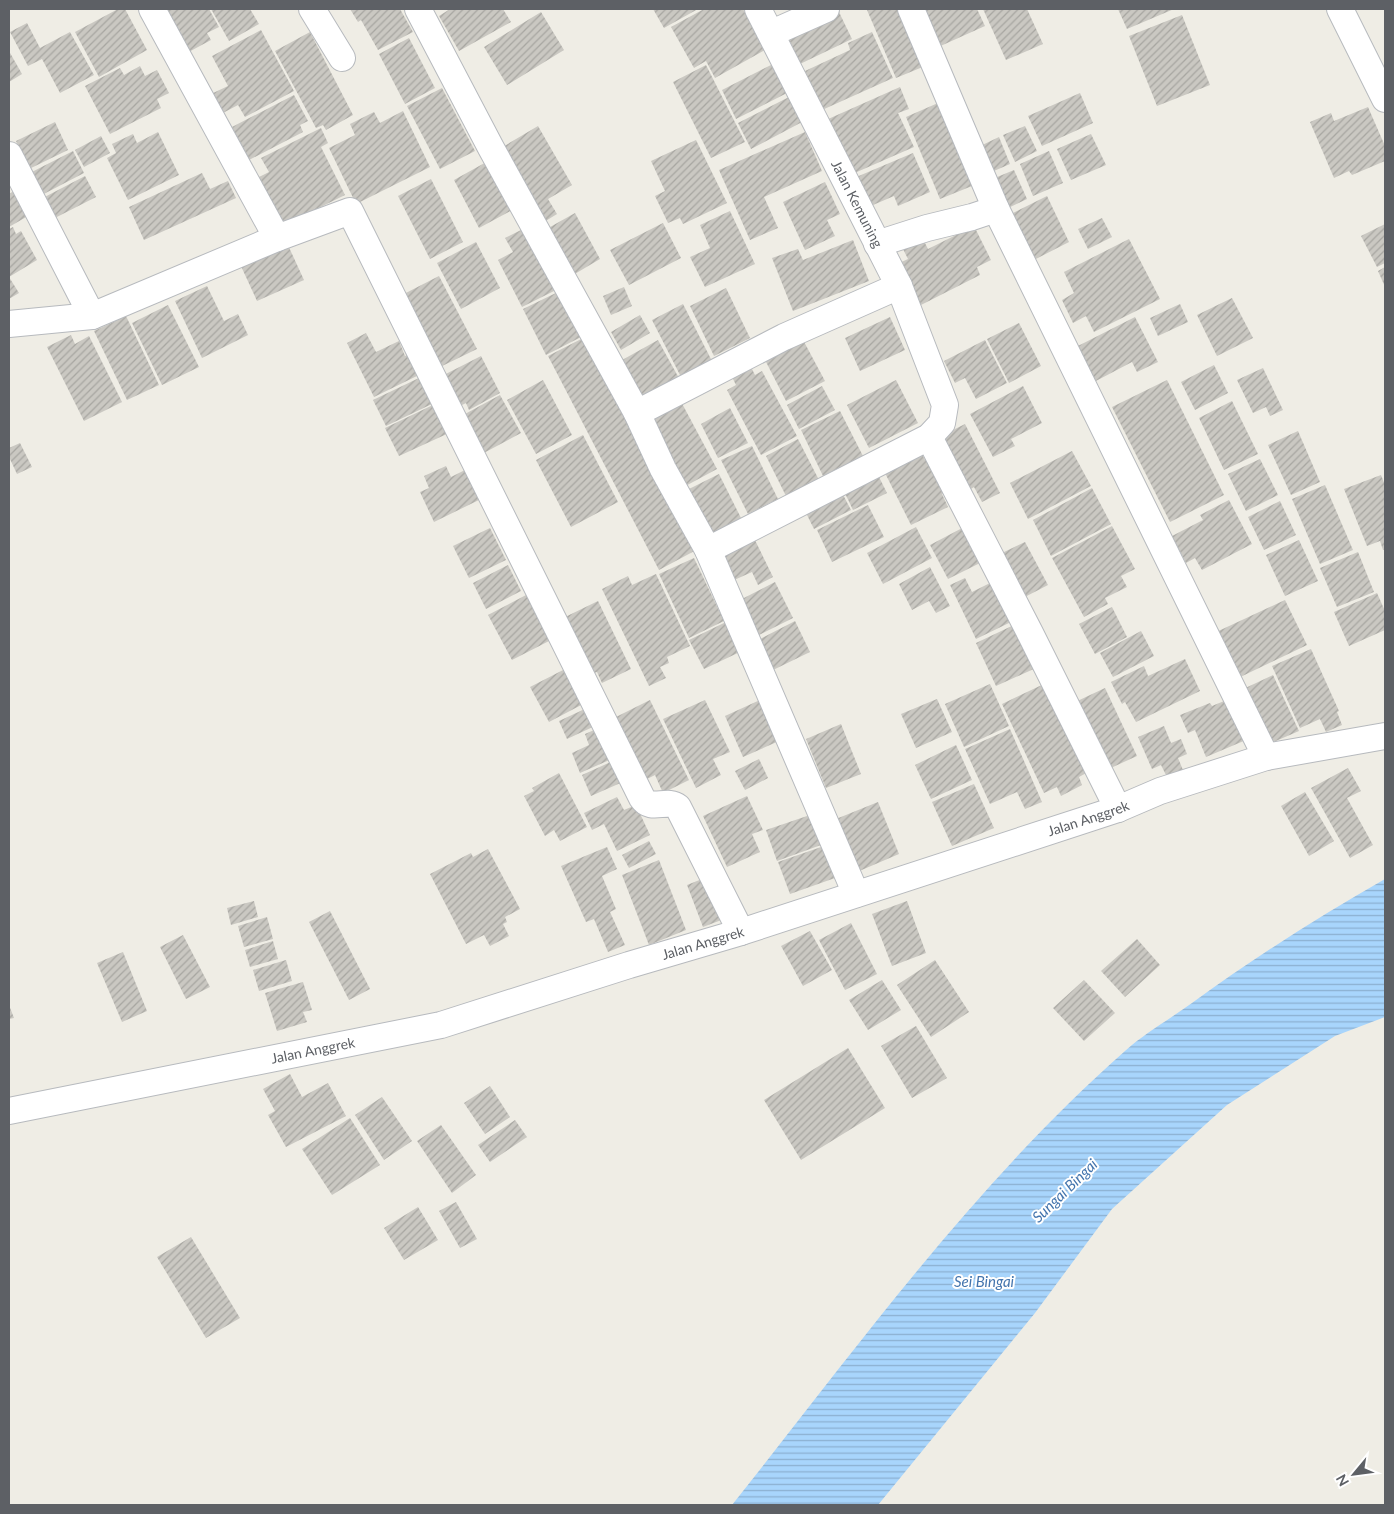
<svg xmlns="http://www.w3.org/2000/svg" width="1394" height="1514" viewBox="0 0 1394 1514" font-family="Lato,sans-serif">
  <defs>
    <pattern id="water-rules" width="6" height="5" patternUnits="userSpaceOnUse" patternTransform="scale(1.25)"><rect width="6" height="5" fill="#a8d5fc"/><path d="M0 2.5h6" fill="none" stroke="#8cb0d0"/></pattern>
    <pattern id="building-hatch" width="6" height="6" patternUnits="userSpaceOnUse" patternTransform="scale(1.25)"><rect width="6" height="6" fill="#cac8c2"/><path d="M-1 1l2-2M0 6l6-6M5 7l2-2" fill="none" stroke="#a7a6a1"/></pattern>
  </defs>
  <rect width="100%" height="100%" fill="#efede5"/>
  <path fill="url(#water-rules)" d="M1385,879V1017L1335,1036L1227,1105L1112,1209L1035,1313L878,1505H732C856,1349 974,1184 1125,1051C1145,1033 1170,1019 1192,1003C1254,958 1318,917 1385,879Z"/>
  <g fill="url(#building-hatch)">
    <path d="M118,9H125L147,50L99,77L75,32Z"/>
    <path d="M160,9H209L219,27L207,33L211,40L185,54Z"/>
    <path d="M211,9H250L259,24L229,41Z"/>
    <path d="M350,9H400L413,32L378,50L361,20L358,22Z"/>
    <path d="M450,9H503L511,22L459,51L439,16Z"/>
    <path d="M653,9H698L664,28Z"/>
    <path d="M704,9H743L765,50L715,78L706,61L694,68L671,27Z"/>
    <path d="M869,9H900L925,66L896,78L867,10Z"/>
    <path d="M919,9H977L985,26L936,48Z"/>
    <path d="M983,9H1027L1043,44L1006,60Z"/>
    <path d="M1118,9H1174L1127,29Z"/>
    <path d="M838,10L852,39L800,64L787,35Z"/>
    <path d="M541,12L564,50L507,85L484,47Z"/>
    <path d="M1182,15L1210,85L1157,106L1129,36Z"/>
    <path d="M27,23L40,48L70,32L94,75L60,93L42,59L28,66L10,32Z"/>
    <path d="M261,30L294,91L245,117L238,105L221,114L211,94L228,86L212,56Z"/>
    <path d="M310,32L353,115L326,130L323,125L316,128L275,51Z"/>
    <path d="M872,32L893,78L822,110L805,71L850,50L848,43Z"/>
    <path d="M409,38L435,88L405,104L379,54Z"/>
    <path d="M9,51L22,74L9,82Z"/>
    <path d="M775,63L789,92L736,119L722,90Z"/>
    <path d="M706,65L745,142L711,158L673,82Z"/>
    <path d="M140,66L145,76L157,70L169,93L157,99L161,108L110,134L85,86L120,68L124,75Z"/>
    <path d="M900,87L909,109L898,113L914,147L850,175L826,120Z"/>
    <path d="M442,88L475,151L440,169L407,106Z"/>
    <path d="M1080,93L1093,123L1042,146L1028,116Z"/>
    <path d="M294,95L308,121L300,125L303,132L249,160L232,127Z"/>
    <path d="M791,96L804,121L751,149L738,123Z"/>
    <path d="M938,103L972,186L940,199L906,117Z"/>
    <path d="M1368,107L1385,146V161L1352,175L1349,171L1334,178L1310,122L1331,113L1334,121Z"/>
    <path d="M403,111L430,167L356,204L329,148L355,135L350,124L374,112L380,123Z"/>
    <path d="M55,122L68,150L29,169L16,141Z"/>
    <path d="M538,126L572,185L548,199L557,214L544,222L501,148Z"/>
    <path d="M1025,126L1037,151L1015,162L1003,135Z"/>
    <path d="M321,128L328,143L321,147L345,195L278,228L255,179L269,172L261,158Z"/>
    <path d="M158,132L179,175L128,200L107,158L116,153L112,144L133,134L137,143Z"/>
    <path d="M805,132L822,171L764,197L778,228L750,240L719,170Z"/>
    <path d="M1091,134L1106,165L1071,180L1057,149Z"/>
    <path d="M101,136L110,153L84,167L75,150Z"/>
    <path d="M999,137L1010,164L987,174L976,148Z"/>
    <path d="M696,140L727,203L683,224L680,218L668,223L655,196L665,191L651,161Z"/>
    <path d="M73,151L84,173L38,197L26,175Z"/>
    <path d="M1049,151L1063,183L1033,196L1020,164Z"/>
    <path d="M913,153L930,192L898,206L894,196L866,208L854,178Z"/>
    <path d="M490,160L516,208L479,228L454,180Z"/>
    <path d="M1014,170L1027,199L1004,210L990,180Z"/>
    <path d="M202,173L210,189L228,181L236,198L144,240L129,207Z"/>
    <path d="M85,176L96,197L49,221L39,200Z"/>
    <path d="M431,179L463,242L430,259L398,196Z"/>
    <path d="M825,182L840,214L827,220L835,236L805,250L783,202Z"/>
    <path d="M19,188L33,213L9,227V194Z"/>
    <path d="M1047,196L1069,242L1028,263L1005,217Z"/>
    <path d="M730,211L755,264L705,287L690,257L710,248L700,225Z"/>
    <path d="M575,213L600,259L568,278L543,231Z"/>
    <path d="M1102,218L1112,237L1088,249L1078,229Z"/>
    <path d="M663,223L681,258L629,285L610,250Z"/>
    <path d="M1385,224V263L1377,267L1361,236Z"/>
    <path d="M974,226L991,260L977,267L980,275L917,307L895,265L908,259L903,249L923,239L928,249Z"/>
    <path d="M13,227L16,234L21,231L37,260L9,277L19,293L9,299V229Z"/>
    <path d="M527,227L558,289L522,307L498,260L513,252L505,238Z"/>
    <path d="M1129,239L1160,299L1094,332L1086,316L1073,323L1062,300L1074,293L1064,272Z"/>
    <path d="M853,240L869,281L793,311L772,258L798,249L803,260Z"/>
    <path d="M476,242L500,288L461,309L437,263Z"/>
    <path d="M287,243L304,280L257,301L240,264Z"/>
    <path d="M1385,267V287L1378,271Z"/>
    <path d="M439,276L477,349L438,368L400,296Z"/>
    <path d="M207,286L224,321L238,314L248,335L202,358L175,301Z"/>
    <path d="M624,287L632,306L611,315L603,296Z"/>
    <path d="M726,288L750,338L714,356L690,306Z"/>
    <path d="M562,290L585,335L546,355L523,309Z"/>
    <path d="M1232,298L1253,338L1217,356L1197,315Z"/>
    <path d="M683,304L713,363L682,379L652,320Z"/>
    <path d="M1180,304L1188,322L1158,336L1150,318Z"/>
    <path d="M168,305L199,367L162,385L132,323Z"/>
    <path d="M640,315L650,333L621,350L611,332Z"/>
    <path d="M126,316L159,385L127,400L94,331Z"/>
    <path d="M890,317L905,350L860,371L845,338Z"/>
    <path d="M1135,317L1158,362L1137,372L1132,362L1094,382L1076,347Z"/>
    <path d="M1019,323L1041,366L1009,383L987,339Z"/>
    <path d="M366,333L376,352L399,341L405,356L411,353L421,374L374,397L347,343Z"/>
    <path d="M71,335L75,344L89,336L122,402L84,421L47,347Z"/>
    <path d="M589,335L700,548L659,570L548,356Z"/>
    <path d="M802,338L825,381L786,401L764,358Z"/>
    <path d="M658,340L680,380L645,400L615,364Z"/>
    <path d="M985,340L1007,383L976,399L965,378L955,383L944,361Z"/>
    <path d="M481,356L500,393L469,410L466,403L454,409L438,378Z"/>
    <path d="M749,363L755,375L762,371L797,436L761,455L727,390L736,385L730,373Z"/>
    <path d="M1214,365L1228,393L1195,410L1181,382Z"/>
    <path d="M1263,368L1283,410L1270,416L1266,407L1253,413L1237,380Z"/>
    <path d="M421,377L434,403L386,426L373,400Z"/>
    <path d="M543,380L572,435L536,454L507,400Z"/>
    <path d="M896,380L918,423L869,448L847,405Z"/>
    <path d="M1167,380L1224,495L1170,522L1112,407Z"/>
    <path d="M822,386L835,410L799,429L787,405Z"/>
    <path d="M1023,386L1042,423L1011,439L1015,446L993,457L970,414Z"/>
    <path d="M500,395L521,433L480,455L465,414Z"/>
    <path d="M678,396L717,469L680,489L642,415Z"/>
    <path d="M1232,401L1258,454L1224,470L1199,418Z"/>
    <path d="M435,404L449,433L399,456L385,428Z"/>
    <path d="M730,408L748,443L718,458L701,424Z"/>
    <path d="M840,411L863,456L823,476L801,430Z"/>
    <path d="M965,424L1000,493L982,502L974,487L963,494L935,439Z"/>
    <path d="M1298,431L1320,482L1291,495L1268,445Z"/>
    <path d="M583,435L618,502L571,527L536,460Z"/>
    <path d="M798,439L820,482L787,498L766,456Z"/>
    <path d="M20,443L32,467L17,474L9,457V448Z"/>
    <path d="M752,446L778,499L748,514L721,460Z"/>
    <path d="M918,446L925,460L932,456L949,491L942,494L948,507L911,525L881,465Z"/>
    <path d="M1072,451L1091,486L1028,519L1010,483Z"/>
    <path d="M1260,459L1278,495L1246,511L1228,474Z"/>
    <path d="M446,466L451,477L467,469L481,499L434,522L420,492L429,488L424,476Z"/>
    <path d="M875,469L887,493L853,510L841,485Z"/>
    <path d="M719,474L745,526L711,542L685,491Z"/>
    <path d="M1381,475L1385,485V550H1383L1380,541L1367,546L1344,489Z"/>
    <path d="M1325,485L1353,550L1320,564L1292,499Z"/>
    <path d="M839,487L851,510L814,529L802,505Z"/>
    <path d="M1092,488L1111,524L1051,556L1033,520Z"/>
    <path d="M1229,500L1252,544L1202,570L1195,558L1186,563L1172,536L1203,520L1200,515Z"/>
    <path d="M1280,501L1296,535L1264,550L1248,517Z"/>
    <path d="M868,505L884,537L832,562L817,530Z"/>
    <path d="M966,526L984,561L948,579L930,545Z"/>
    <path d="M1112,526L1135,569L1121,576L1127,587L1105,598L1108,604L1084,617L1052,558Z"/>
    <path d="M916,527L932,558L883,584L867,553Z"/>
    <path d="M490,528L506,560L469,578L453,546Z"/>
    <path d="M753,536L773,577L758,585L752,572L732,581L718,553Z"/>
    <path d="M1299,540L1318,581L1285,596L1266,555Z"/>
    <path d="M1025,542L1048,585L1021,599L998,555Z"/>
    <path d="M1358,552L1374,592L1337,607L1320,568Z"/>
    <path d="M694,558L724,621L689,638L659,574Z"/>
    <path d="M508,565L521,591L486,609L473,583Z"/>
    <path d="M930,567L950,606L936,613L929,601L912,610L899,584Z"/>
    <path d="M656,574L690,646L667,657L669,663L660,667L666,678L649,686L602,589L628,576L632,585Z"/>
    <path d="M965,578L972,592L992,582L1011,622L976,639L950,585Z"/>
    <path d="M775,582L793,618L757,636L740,600Z"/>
    <path d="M1377,593L1385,611V630L1349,646L1334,612Z"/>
    <path d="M528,594L551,640L512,660L488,615Z"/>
    <path d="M1285,600L1307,645L1234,680L1212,634Z"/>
    <path d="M598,601L631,669L602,683L597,672L586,676L559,620Z"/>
    <path d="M1112,607L1127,637L1095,654L1079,624Z"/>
    <path d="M728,621L742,651L704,669L689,640Z"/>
    <path d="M795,621L810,652L773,670L758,640Z"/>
    <path d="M1016,624L1036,668L996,686L976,643Z"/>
    <path d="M1141,631L1154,656L1113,677L1100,653Z"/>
    <path d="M1311,649L1339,711L1337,712L1342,725L1326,732L1320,719L1300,728L1272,666Z"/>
    <path d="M1185,659L1200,691L1136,722L1125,702L1122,704L1111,682L1144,666L1148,676Z"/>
    <path d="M567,668L585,703L549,722L530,687Z"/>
    <path d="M1273,675L1299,731L1264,746L1239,691Z"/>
    <path d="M1046,683L1088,772L1079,777L1082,785L1061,796L1057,787L1044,793L1002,704Z"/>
    <path d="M990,684L1009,726L964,747L945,704Z"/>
    <path d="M1105,688L1137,756L1102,772L1071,704Z"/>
    <path d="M937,699L952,732L916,748L901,714Z"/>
    <path d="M1229,699L1246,740L1206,757L1195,730L1188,733L1180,715L1210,703L1212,706Z"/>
    <path d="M650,700L689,780L663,793L655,775L641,782L610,720Z"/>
    <path d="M705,700L730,752L713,759L721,775L696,788L663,719Z"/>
    <path d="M760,700L779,741L743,757L725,716Z"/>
    <path d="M589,707L597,725L567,739L559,721Z"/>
    <path d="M841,724L861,774L826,788L806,739Z"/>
    <path d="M1164,726L1171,743L1181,739L1187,754L1178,758L1183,770L1167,777L1161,765L1152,769L1138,737Z"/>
    <path d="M601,727L614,758L580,773L572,753L589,745L585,734Z"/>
    <path d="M1010,729L1042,802L1025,809L1017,792L990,804L965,749Z"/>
    <path d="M956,745L972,780L931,799L915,765Z"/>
    <path d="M759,759L768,778L745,790L735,771Z"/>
    <path d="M615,760L625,781L591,796L582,775Z"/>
    <path d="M1348,768L1361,791L1347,798L1373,845L1350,858L1311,788Z"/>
    <path d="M559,773L587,827L560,841L554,830L545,836L524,796L534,791L532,788Z"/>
    <path d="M974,784L994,828L952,846L932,802Z"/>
    <path d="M1305,792L1334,841L1309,856L1281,806Z"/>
    <path d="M747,796L763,830L752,834L760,852L727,867L703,816Z"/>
    <path d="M617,797L624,810L636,805L650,835L617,851L604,824L592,830L584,813Z"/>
    <path d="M878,802L899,854L857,872L836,819Z"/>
    <path d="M810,815L821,845L777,861L766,830Z"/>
    <path d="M649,841L656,854L629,868L622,855Z"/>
    <path d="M824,846L835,878L790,894L778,862Z"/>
    <path d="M607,847L617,869L602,876L616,909L610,912L625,945L608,952L594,919L586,922L561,866Z"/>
    <path d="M488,849L520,909L505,917L507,922L503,924L509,936L490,946L484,935L466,944L430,874L471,853L473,857Z"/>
    <path d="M659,860L686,930L649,945L622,875Z"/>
    <path d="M707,877L724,919L703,927L687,885Z"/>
    <path d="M254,901L258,917L231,925L227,908Z"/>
    <path d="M907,901L926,953L892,966L872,914Z"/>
    <path d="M330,911L370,989L349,1000L309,922Z"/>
    <path d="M267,917L273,939L244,947L238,926Z"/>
    <path d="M851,923L877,974L845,990L819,940Z"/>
    <path d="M810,931L832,970L803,986L781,946Z"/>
    <path d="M183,935L210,987L186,999L160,947Z"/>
    <path d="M1137,939L1160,965L1125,997L1101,971Z"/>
    <path d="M273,941L278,959L250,967L245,950Z"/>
    <path d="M123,952L147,1011L122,1022L97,963Z"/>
    <path d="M286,960L292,981L259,991L253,970Z"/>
    <path d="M935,960L969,1012L931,1037L897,985Z"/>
    <path d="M882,980L901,1010L868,1030L849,1000Z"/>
    <path d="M1084,980L1115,1013L1084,1041L1053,1008Z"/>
    <path d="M303,982L312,1010L303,1012L307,1022L277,1031L265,993Z"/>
    <path d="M9,1005L14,1018L9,1019Z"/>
    <path d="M916,1026L947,1078L912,1098L881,1046Z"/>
    <path d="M848,1048L885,1108L801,1160L764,1100Z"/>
    <path d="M290,1074L302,1097L328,1083L346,1116L286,1147L268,1115L275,1111L263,1089Z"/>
    <path d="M490,1086L510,1117L485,1134L464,1103Z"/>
    <path d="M382,1097L412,1141L384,1160L355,1115Z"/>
    <path d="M350,1118L380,1165L332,1195L302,1149Z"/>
    <path d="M515,1120L527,1137L490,1162L478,1145Z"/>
    <path d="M441,1125L476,1175L452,1193L417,1141Z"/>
    <path d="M456,1202L477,1239L460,1248L439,1211Z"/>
    <path d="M418,1207L438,1240L404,1260L384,1228Z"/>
    <path d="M191,1237L240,1318L206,1338L157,1257Z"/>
  </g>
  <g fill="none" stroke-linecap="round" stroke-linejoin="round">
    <defs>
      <g id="street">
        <path d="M152,9L277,238"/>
        <path d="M312,9L342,58"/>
        <path d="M418,9L491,148L637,413L663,469L708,550L856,894"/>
        <path d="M911,9L996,209L1266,757"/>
        <path d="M1340,9L1385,99"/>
        <path d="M772,33L826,9"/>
        <path d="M9,155L92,316"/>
        <path d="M877,244L927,228L972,217L996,209"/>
        <path d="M9,324L92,316L277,238L350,211L642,798C651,812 667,798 678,807L741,932"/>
        <path d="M637,413L784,337L899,286"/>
        <path d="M929,437L1030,633L1118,809"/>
        <path d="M708,550L929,437L942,423L945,405L899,286L758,9"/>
        <path id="s1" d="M9,1111L441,1025L629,965L741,932L1118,809L1160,791L1266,757L1385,736"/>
      </g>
    </defs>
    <use href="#street" stroke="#b7babe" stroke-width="28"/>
    <use href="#street" stroke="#fff" stroke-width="26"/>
  </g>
  <g text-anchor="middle" stroke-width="4" stroke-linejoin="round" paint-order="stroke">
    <g font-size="14" fill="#5d6065" stroke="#fff">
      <text transform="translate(857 204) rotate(63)" y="5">Jalan Kemuning</text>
      <text dy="5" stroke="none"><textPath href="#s1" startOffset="1120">Jalan Anggrek</textPath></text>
      <text dy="5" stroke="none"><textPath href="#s1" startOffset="715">Jalan Anggrek</textPath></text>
      <text dy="5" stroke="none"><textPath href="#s1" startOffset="310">Jalan Anggrek</textPath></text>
    </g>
    <g font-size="15" font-style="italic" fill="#4475ae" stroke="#fff">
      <text transform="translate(1065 1191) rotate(-44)" y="5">Sungai Bingai</text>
      <text x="984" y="1287">Sei Bingai</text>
    </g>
  </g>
  <rect width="1394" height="1514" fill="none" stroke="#5d6065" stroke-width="20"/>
  <g transform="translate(1354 1474) rotate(241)" stroke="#ffffff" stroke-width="4" paint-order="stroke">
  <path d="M0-4L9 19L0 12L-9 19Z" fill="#5d6065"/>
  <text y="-8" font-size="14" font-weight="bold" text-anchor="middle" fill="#5d6065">N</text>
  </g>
</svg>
